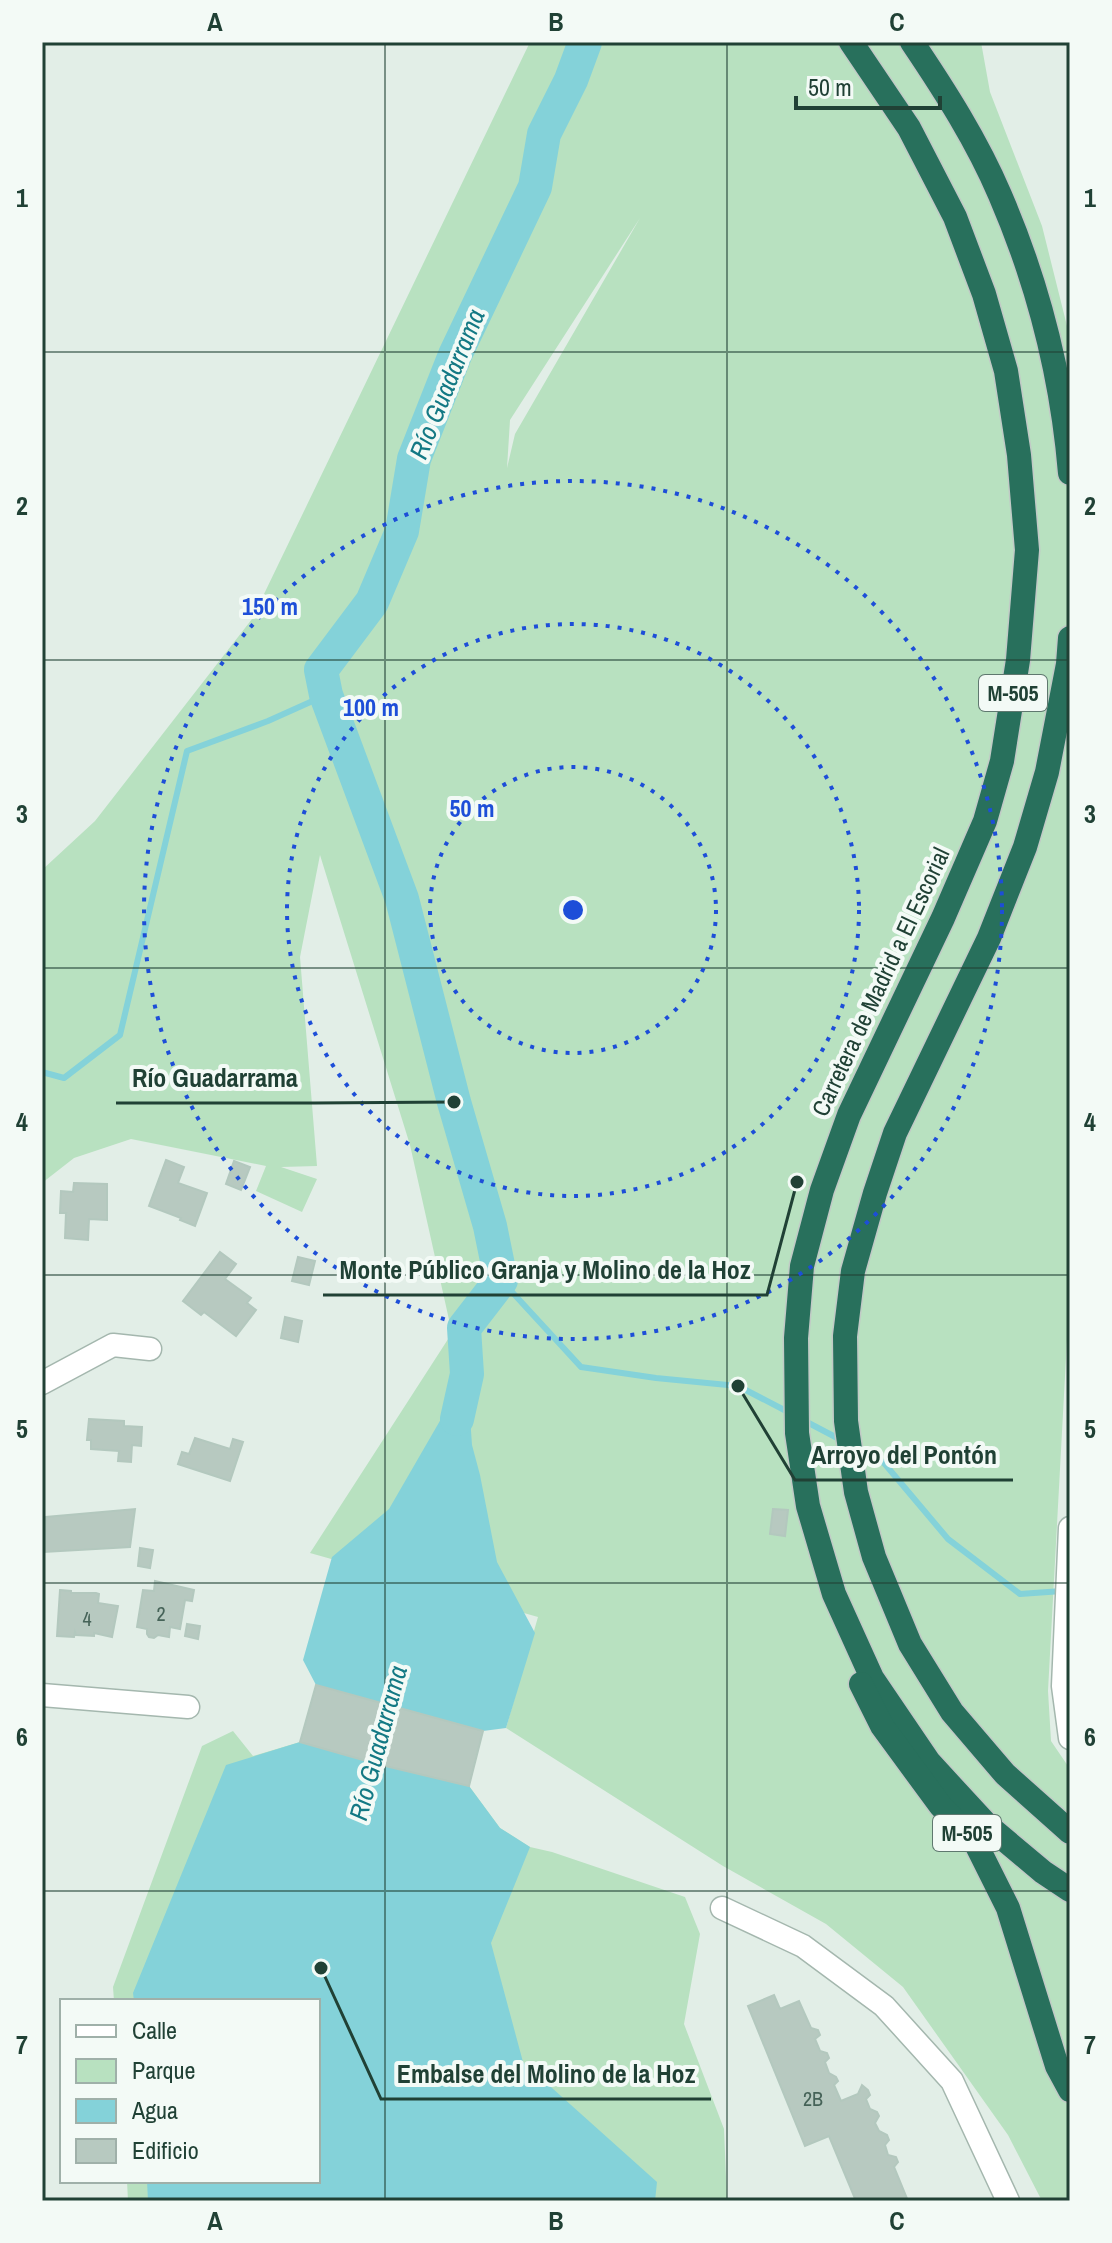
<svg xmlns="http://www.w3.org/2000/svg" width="1112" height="2243" viewBox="0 0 1112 2243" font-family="'Archivo Narrow',sans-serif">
  <rect width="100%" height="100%" fill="#e2eee7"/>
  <g fill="#b8e1c0" fill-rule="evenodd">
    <path d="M530,42H981L990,92L1042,226L1070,338V1284L1048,1691L1051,1741L1070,1769V2201H1042L1008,2135L903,1987L826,1924L723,1866L506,1728L538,1617L310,1553L452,1333L410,1145L320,855L300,957L317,1166L281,1167L317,1179L302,1212L256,1191L266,1166L131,1139L74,1158L42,1183V870L95,821L252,619ZM640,218L515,434L507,468L510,420Z"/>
    <path d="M233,1731L253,1756L300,1742L469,1786L500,1828L530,1847L552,1852L685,1897L700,1934L684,2024L724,2129L727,2201H128L127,2181H318V2001H114L113,1987L202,1746Z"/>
  </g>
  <g fill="#84d2d9">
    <path d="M467,1374L472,1445L480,1475L497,1562L535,1633L506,1728L483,1731L316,1685L303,1660L332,1557L389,1509Z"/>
    <path d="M300,1742L377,1764L469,1786L500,1828L530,1847L491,1943L523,2062L657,2182L655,2201H148L147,2181H318V2001H134L133,1993L226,1765Z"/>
  </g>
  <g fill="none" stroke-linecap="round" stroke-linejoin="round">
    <g stroke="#84d2d9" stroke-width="6">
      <path d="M42,1072L64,1078L120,1035L187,751L268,721L326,695"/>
      <path d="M501,1280L581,1367L656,1378L738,1386L790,1413"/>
      <path d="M803,1420L843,1441"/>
      <path d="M856,1448L884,1463L948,1539L1020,1594L1062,1591"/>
    </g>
    <path stroke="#84d2d9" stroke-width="34" d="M457,1419L467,1374L464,1328L501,1280L490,1226L454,1102L402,899L326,695L321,670L372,602L402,531L414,459L455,355L535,187L544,134L571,80L585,42"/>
  </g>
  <g fill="#b7c9c0" stroke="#b3c8be" stroke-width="2">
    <path d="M166,1160L184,1167L178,1183L207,1193L195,1226L180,1220L181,1218L149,1206Z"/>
    <path d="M234,1161L250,1167L241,1190L226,1184Z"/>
    <path d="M74,1183L107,1184V1220L89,1219L88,1240L65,1238L66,1213H60L61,1191L73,1192Z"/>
    <path d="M220,1252L236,1264L225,1279L251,1298L247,1303L256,1310L236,1336L204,1312L201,1315L183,1301Z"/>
    <path d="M298,1257L315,1261L309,1285L292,1281Z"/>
    <path d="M285,1317L302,1321L298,1342L281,1338Z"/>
    <path d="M89,1419L124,1421V1426L142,1427L141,1446L132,1445L131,1462L118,1461L119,1451L91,1449V1440H87Z"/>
    <path d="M195,1438L230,1449L233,1439L243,1442L230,1481L178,1464L182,1452L189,1454Z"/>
    <path d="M135,1509L130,1547L44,1552L46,1517Z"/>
    <path d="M773,1509L788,1510L785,1536L770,1534Z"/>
    <path d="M140,1548L153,1550L150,1568L138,1566Z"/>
    <path d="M155,1581L194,1590L192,1601L185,1600L180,1629L170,1627L169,1637L158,1635L154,1638L149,1637L147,1634V1629L137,1627L143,1590L154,1591Z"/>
    <path d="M60,1590L71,1591V1593H96L99,1594L98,1603L118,1606L112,1637L94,1633V1636L76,1635L75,1632L74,1637L57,1636Z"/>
    <path d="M187,1624L200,1626L198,1639L185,1636Z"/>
    <path d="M316,1685L483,1731L469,1786L377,1764L300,1742Z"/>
    <path d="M774,1995L780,2009L799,2001L811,2028L818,2030L820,2035L815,2039L820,2051L827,2053L829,2058L825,2062L829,2073L836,2077L838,2081L834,2085L841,2101L858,2094L862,2085L868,2090L870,2095L866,2099L870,2109L877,2112L879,2116L875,2123L879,2131L887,2135L889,2140L885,2145L888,2155L896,2157L898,2162L894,2167L908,2201H856L829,2136L805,2146L748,2006Z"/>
  </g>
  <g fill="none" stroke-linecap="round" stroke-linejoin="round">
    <defs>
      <g id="street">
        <path d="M42,1383L113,1345L150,1349"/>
        <path d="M1070,1528L1063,1686L1070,1738"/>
        <path d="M42,1695L188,1707"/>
        <path d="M722,1908L803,1946L884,2006L952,2081L1008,2201"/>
      </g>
      <g id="highway">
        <path d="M851,42L909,128L955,217L984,294L1006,371L1019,455L1027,550L1018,660L1002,761L985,821L943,918L849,1115L822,1190L802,1266L796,1338L797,1433L808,1506L834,1594L872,1678L929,1762L987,1825L1043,1872L1070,1890"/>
        <path d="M912,42C945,91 977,141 1000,195C1038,283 1062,378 1070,473"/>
        <path d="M1070,638L1068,664L1047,772L1025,847L989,938L895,1133L875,1193L853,1271L845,1336L846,1421L856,1492L874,1557L910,1644L952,1712L1005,1774L1070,1832"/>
        <path d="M861,1684L882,1726L940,1805L975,1842L1008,1908L1057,2066L1070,2090"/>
      </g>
    </defs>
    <use href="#street" stroke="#a4b7ae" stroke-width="25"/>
    <use href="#highway" stroke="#c1cac6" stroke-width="27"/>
    <use href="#street" stroke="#fff" stroke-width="22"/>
    <use href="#highway" stroke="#28705c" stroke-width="24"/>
  </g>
  <path fill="none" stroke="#204135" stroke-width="2" stroke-opacity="0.55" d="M385,42V2201M727,42V2201M42,352H1070M42,660H1070M42,968H1070M42,1275H1070M42,1583H1070M42,1891H1070"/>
  <g fill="none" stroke="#1d4ed8" stroke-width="4" stroke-dasharray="4 8">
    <circle cx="573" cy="910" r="143"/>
    <circle cx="573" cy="910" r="286"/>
    <circle cx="573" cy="910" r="429"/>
  </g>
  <g text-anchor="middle" stroke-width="8" stroke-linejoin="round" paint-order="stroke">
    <g font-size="20" fill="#466358">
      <text x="161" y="1621">2</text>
      <text x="87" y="1626">4</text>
      <text x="813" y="2106">2B</text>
    </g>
    <g fill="#f3faf6" stroke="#5f786f" stroke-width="2">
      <rect x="979" y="675" width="68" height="36" rx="6"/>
      <rect x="933" y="1815" width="68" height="36" rx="6"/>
    </g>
    <g font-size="22" font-weight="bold" fill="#204135">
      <text x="1013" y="701">M-505</text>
      <text x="967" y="1841">M-505</text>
    </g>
    <g font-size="24" fill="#204135" stroke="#f3faf6">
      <text transform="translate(881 982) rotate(-65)" y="8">Carretera de Madrid a El Escorial</text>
    </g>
    <g font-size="26" font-style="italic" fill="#137984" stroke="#f3faf6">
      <text transform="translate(447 384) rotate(-68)" y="9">Río Guadarrama</text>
      <text transform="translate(378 1743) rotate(-75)" y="9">Río Guadarrama</text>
    </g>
  </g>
  <circle cx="573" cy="910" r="12" fill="#1d4ed8" stroke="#f3faf6" stroke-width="4"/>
  <g font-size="24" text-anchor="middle" font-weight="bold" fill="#1d4ed8" stroke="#f3faf6" stroke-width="8" stroke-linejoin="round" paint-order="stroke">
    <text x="270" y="615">150 m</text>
    <text x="371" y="716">100 m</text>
    <text x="472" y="817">50 m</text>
  </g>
  <path fill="none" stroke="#204135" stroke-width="3" d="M454 1102L314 1103H116M797 1182L767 1295H323M738 1386L795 1480H1013M321 1968L381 2099H711"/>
  <g fill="#204135" stroke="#f3faf6" stroke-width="3">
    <circle cx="454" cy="1102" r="8"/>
    <circle cx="797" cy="1182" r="8"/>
    <circle cx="738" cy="1386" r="8"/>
    <circle cx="321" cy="1968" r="8"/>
  </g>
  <g font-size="26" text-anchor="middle" font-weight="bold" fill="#204135" stroke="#f3faf6" stroke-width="8" stroke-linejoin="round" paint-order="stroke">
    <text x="215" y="1087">Río Guadarrama</text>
    <text x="545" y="1279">Monte Público Granja y Molino de la Hoz</text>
    <text x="904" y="1464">Arroyo del Pontón</text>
    <text x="546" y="2083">Embalse del Molino de la Hoz</text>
  </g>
  <rect width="1112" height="2243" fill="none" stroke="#f3faf6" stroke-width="88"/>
  <rect x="60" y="1999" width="260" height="184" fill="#f3faf6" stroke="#9fb0a9" stroke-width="2"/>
  <rect x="76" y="2025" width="40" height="12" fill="#ffffff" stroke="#9fb0a9" stroke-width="2"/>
  <text x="132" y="2039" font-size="24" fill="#204135">Calle</text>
  <rect x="76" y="2059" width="40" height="24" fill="#b8e1c0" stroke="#9fb0a9" stroke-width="2"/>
  <text x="132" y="2079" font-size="24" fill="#204135">Parque</text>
  <rect x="76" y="2099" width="40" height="24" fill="#84d2d9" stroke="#9fb0a9" stroke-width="2"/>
  <text x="132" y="2119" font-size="24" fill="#204135">Agua</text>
  <rect x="76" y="2139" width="40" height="24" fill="#b7c9c0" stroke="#9fb0a9" stroke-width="2"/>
  <text x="132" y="2159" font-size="24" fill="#204135">Edificio</text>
  <path d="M796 96v12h144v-12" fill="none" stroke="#204135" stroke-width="4"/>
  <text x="808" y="96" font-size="24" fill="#204135" stroke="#f3faf6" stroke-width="6" paint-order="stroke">50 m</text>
  <rect x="44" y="44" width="1024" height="2155" fill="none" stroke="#204135" stroke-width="3"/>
  <g font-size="26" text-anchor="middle" font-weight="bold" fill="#204135">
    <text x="215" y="31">A</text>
    <text x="556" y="31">B</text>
    <text x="897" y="31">C</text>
    <text x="22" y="207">1</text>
    <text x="1090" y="207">1</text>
    <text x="22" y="515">2</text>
    <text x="1090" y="515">2</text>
    <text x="22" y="823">3</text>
    <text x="1090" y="823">3</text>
    <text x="22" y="1131">4</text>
    <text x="1090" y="1131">4</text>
    <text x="22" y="1438">5</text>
    <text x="1090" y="1438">5</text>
    <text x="22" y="1746">6</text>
    <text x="1090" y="1746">6</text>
    <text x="22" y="2054">7</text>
    <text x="1090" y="2054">7</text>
    <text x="215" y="2230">A</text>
    <text x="556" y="2230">B</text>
    <text x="897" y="2230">C</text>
  </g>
</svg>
